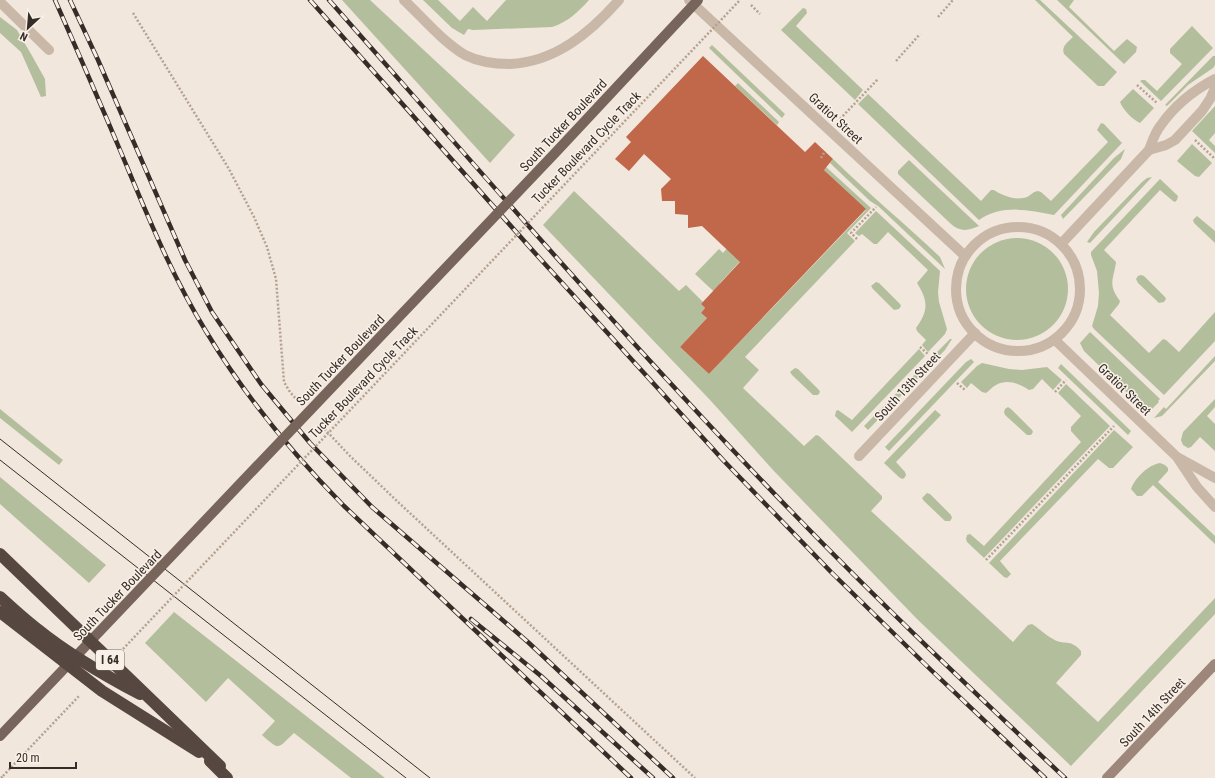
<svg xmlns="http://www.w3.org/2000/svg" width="1215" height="778" viewBox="0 0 1215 778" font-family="'Roboto Condensed',sans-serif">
  <rect width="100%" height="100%" fill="#f1e7dc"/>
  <g fill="#b3bf9c">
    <path d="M342,0H370L515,135L490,163Z"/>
    <path d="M423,0H438L460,21L473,7L487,21L506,0H589C578,12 568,22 552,27L473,30L468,29L464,35L452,28Z"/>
    <path d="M1035,0H1040L1117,72L1104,86H1098L1064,54C1061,46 1068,42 1073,37Z"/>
    <path d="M1057,0H1074L1069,7L1114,51L1127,39L1137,47L1136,52L1124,64Z"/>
    <path d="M803,8L806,9L807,13L796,26L863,90L855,100L781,30Z"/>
    <path d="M0,17L17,30L31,54L45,79L46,96L41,97L21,52L0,33Z"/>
    <path d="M1192,26L1213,48L1161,101L1140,81L1142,80H1145L1157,91L1182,64L1170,53V49Z"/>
    <path d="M712,45L785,114L782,118L709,48Z"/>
    <path d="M1213,56H1215V65L1213,68L1188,85L1167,106L1165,105Z"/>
    <path d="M738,83L779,122L777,125L735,86Z"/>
    <path d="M1133,89L1154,108L1140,123C1132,119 1123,110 1120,102Z"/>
    <path d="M868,94L981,201L991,190H994C1003,196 1016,201 1027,197C1031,195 1034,191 1038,191L1041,192L1051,201L1108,142L1097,130L1101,123L1104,124L1122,143L1054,215C1029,210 1002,204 979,220L858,104Z"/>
    <path d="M1215,106V133L1209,140L1215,146V153L1192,131Z"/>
    <path d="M1192,144L1212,163L1199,177L1195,176L1177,161Z"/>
    <path d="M1125,149L1121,159L1063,219L1061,215L1114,158Z"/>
    <path d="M833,159C868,193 905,224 940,257L945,269L878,206L870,201L830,163Z"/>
    <path d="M909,160L979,226C968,231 960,232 951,224L898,174V171Z"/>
    <path d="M826,167L871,208L847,233L855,241L745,357L759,370L743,388L804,446L816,435L819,436L882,496V499L871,511L1013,642L1028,625L1032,624C1039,628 1045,635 1053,639C1064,646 1070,638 1081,651V655L1056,683L1098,722L1215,598V614L1071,766L917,619L773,470L711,401L543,225L574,191L679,291L686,285L703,302L701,304L705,308L701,313L707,318L680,347L709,374L866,210L823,169Z"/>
    <path d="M1152,177L1090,243L1087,242L1094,232L1142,182L1147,178Z"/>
    <path d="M1160,179L1178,196L1177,200L1175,202L1173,201L1160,190L1104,250L1116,262C1114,279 1107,284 1120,301L1119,304L1110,315L1149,353L1163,339L1166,340L1179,352L1215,312V341L1164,395L1094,329L1092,326L1098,306L1099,293L1097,271L1091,255V252Z"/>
    <path d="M876,211L940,271L938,292L939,302L947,329L945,334L928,352L922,345L926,340L917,331L916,328C929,310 928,301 917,283L928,270L888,232L877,244H874L862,234L859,236L855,233Z"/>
    <path d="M1197,216L1215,231V243L1194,223L1193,220Z"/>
    <circle cx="1017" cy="289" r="51"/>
    <path d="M731,244L744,257L720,283L724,301L695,274L719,249L723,253Z"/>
    <path d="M1141,275L1144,276L1165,297L1166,299L1164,302L1159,303L1138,283L1136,279L1138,276Z"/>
    <path d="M876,282L879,283L900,304L901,306L899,309L894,310L873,289L871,286Z"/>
    <path d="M1090,332L1160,399L1158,401L1159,402L1148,413L1084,351L1080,343Z"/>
    <path d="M950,339H952L945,350L868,430L864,426Z"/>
    <path d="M919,349L925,356L852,432L835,416L836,411L838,410L852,420Z"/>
    <path d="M1215,356V361L1162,416L1154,418L1164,407L1166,409Z"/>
    <path d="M971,359L974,362L889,451L885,447L966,362Z"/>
    <path d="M982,363L1009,369L1022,370L1047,367L1062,380L1053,390L1042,379L1033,389L1029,390C1019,383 1007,379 996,385C992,387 989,391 986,393L982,392L971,383L967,388L961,382L977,366Z"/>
    <path d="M1061,364L1131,431L1128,435L1058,368Z"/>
    <path d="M795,368L798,369L819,390L820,392L818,395H813L792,375L790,372Z"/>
    <path d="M1066,384L1110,426L984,558L967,542L966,539L967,535L970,534L984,546L1081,442L1071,431V427L1081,416L1058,393Z"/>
    <path d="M1215,399V407L1207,416L1215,424V451L1200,437L1191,447L1188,448L1183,445L1181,440L1183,432Z"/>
    <path d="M1008,407L1011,409L1032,430L1033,432L1031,435H1027L1005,415L1004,412L1005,409Z"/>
    <path d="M0,409L63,460L59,465L0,418Z"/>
    <path d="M935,410L941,415L896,462L905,472L906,475L905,477L903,479L900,478L884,463Z"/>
    <path d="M1114,430L1133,447L1113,468H1109L1098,459L1000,561L1011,574L1007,578L1004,577L989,563Z"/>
    <path d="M1160,463L1165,465L1168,468V471L1158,482L1215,536V544L1153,485L1142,496H1137L1131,489C1135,478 1148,465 1160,463Z"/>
    <path d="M0,477L106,565L89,583L0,504Z"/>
    <path d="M927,493L930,494L951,515L952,518L950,521H945L924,501L922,498Z"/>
    <path d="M174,612L385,778H351L294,733C277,749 280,751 262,735L275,721L228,678L206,702L145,643Z"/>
  </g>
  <path fill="#c1684a" d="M703,56L805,152L815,142L833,159L824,170L866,209L709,374L680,347L707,318L701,313L705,308L701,304L740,262L702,226L688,228V215L675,214V201H662L661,189L671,179L644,154L629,171L615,159L631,142L626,137Z"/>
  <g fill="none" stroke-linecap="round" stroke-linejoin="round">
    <g stroke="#b4a192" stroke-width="2.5" stroke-dasharray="2 2" stroke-linecap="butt">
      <path d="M751,5L760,14"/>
      <path d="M133,13L229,169L254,217L267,247L276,279L284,382L290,392L297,400"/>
      <path d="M938,17L953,0"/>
      <path d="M896,61L920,34"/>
      <path d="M1137,85L1157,103"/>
      <path d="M840,119L878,79"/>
      <path d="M1195,140L1215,159"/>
      <path d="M821,158L825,151"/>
      <path d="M857,239L851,233L876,207"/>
      <path d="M920,347L929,355"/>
      <path d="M957,383L965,390"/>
      <path d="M1055,392L1066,380"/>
      <path d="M319,423L350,456L398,502L695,778"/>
      <path d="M986,560L1114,426"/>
      <path d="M1,778L3,776"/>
    </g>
    <g stroke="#c9b7a8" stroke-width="10">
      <path d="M404,0C423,18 442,41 465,55C479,62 495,64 510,64C555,62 590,33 619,0"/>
      <path d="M689,0L965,256"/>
      <path d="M1149,150L1166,145L1175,140L1202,111L1210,99L1215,88"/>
      <circle cx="1018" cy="289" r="62"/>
      <path d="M1061,244L1149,150C1152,142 1155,132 1161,125C1175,105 1194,90 1215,79"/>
      <path d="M1055,340L1177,457L1197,487L1215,507"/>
      <path d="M859,456L975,333"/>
      <path d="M1179,458L1215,478"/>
    </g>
    <path stroke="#c9b7a8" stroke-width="10" d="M0,2L49,50"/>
    <path stroke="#9c877a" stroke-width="10" d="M1107,778L1215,664"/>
    <path stroke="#564740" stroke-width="12" d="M210,761L227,778"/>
    <g stroke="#362d28" stroke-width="1">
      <path d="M0,439L430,778"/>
      <path d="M0,460L406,778"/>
    </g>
    <defs>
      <g id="rail">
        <path d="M55,0C77,50 99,100 120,150C146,212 171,275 207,333C245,396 292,453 344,506L631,778"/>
        <path d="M70,0L98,60L185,260L212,312L261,384L310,443L372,507L529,643L673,778"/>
        <path d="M310,0L534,252L723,460L831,572L931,670L1045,778"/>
        <path d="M329,0C481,172 631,346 791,511C880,603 972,690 1065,778"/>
        <path d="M471,619L541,676L653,778"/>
      </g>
    </defs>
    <use href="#rail" stroke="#362d28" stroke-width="4.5"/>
    <use href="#rail" stroke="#f9f1e8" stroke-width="3" stroke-dasharray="9" stroke-linecap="butt"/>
    <g stroke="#b4a192" stroke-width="2.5" stroke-dasharray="2 2" stroke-linecap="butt">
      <path d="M123,649L740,0"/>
      <path d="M3,776L80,695"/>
    </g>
    <path stroke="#77645a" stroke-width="10" d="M0,736L556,152L698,0"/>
    <g stroke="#564740" stroke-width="12">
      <path d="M0,554L220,766"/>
      <path d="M0,597C12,608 24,619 37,629C69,655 104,675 140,694"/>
      <path d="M0,612L102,691L199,752"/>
    </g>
  </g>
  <g text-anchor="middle" stroke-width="3" stroke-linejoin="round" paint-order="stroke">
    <rect fill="#f9f1e8" stroke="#706862" stroke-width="1" x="96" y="650" width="28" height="20" rx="3"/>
    <g font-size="12" font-weight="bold" fill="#362d28">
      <text x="110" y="664">I 64</text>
    </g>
    <g font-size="13" fill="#362d28" stroke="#f9f1e8">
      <text transform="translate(836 118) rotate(43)" y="5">Gratiot Street</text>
      <text transform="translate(563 125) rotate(-47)" y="5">South Tucker Boulevard</text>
      <text transform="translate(586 147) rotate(-46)" y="5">Tucker Boulevard Cycle Track</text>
      <text transform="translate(340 360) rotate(-46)" y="5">South Tucker Boulevard</text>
      <text transform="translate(363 382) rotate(-46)" y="5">Tucker Boulevard Cycle Track</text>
      <text transform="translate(907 386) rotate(-47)" y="5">South 13th Street</text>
      <text transform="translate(1125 389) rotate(44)" y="5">Gratiot Street</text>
      <text transform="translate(117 595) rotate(-46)" y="5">South Tucker Boulevard</text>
      <text transform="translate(1152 712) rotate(-47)" y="5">South 14th Street</text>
    </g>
  </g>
  <g transform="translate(28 28) rotate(206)" stroke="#f9f1e8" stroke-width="3" paint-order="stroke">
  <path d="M0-3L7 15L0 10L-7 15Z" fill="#362d28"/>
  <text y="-6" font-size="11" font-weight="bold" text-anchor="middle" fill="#362d28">N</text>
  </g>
  <path d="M10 762v6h66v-6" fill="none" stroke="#362d28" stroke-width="2"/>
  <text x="16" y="762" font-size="12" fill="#362d28" stroke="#f9f1e8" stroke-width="3" paint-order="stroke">20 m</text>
</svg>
